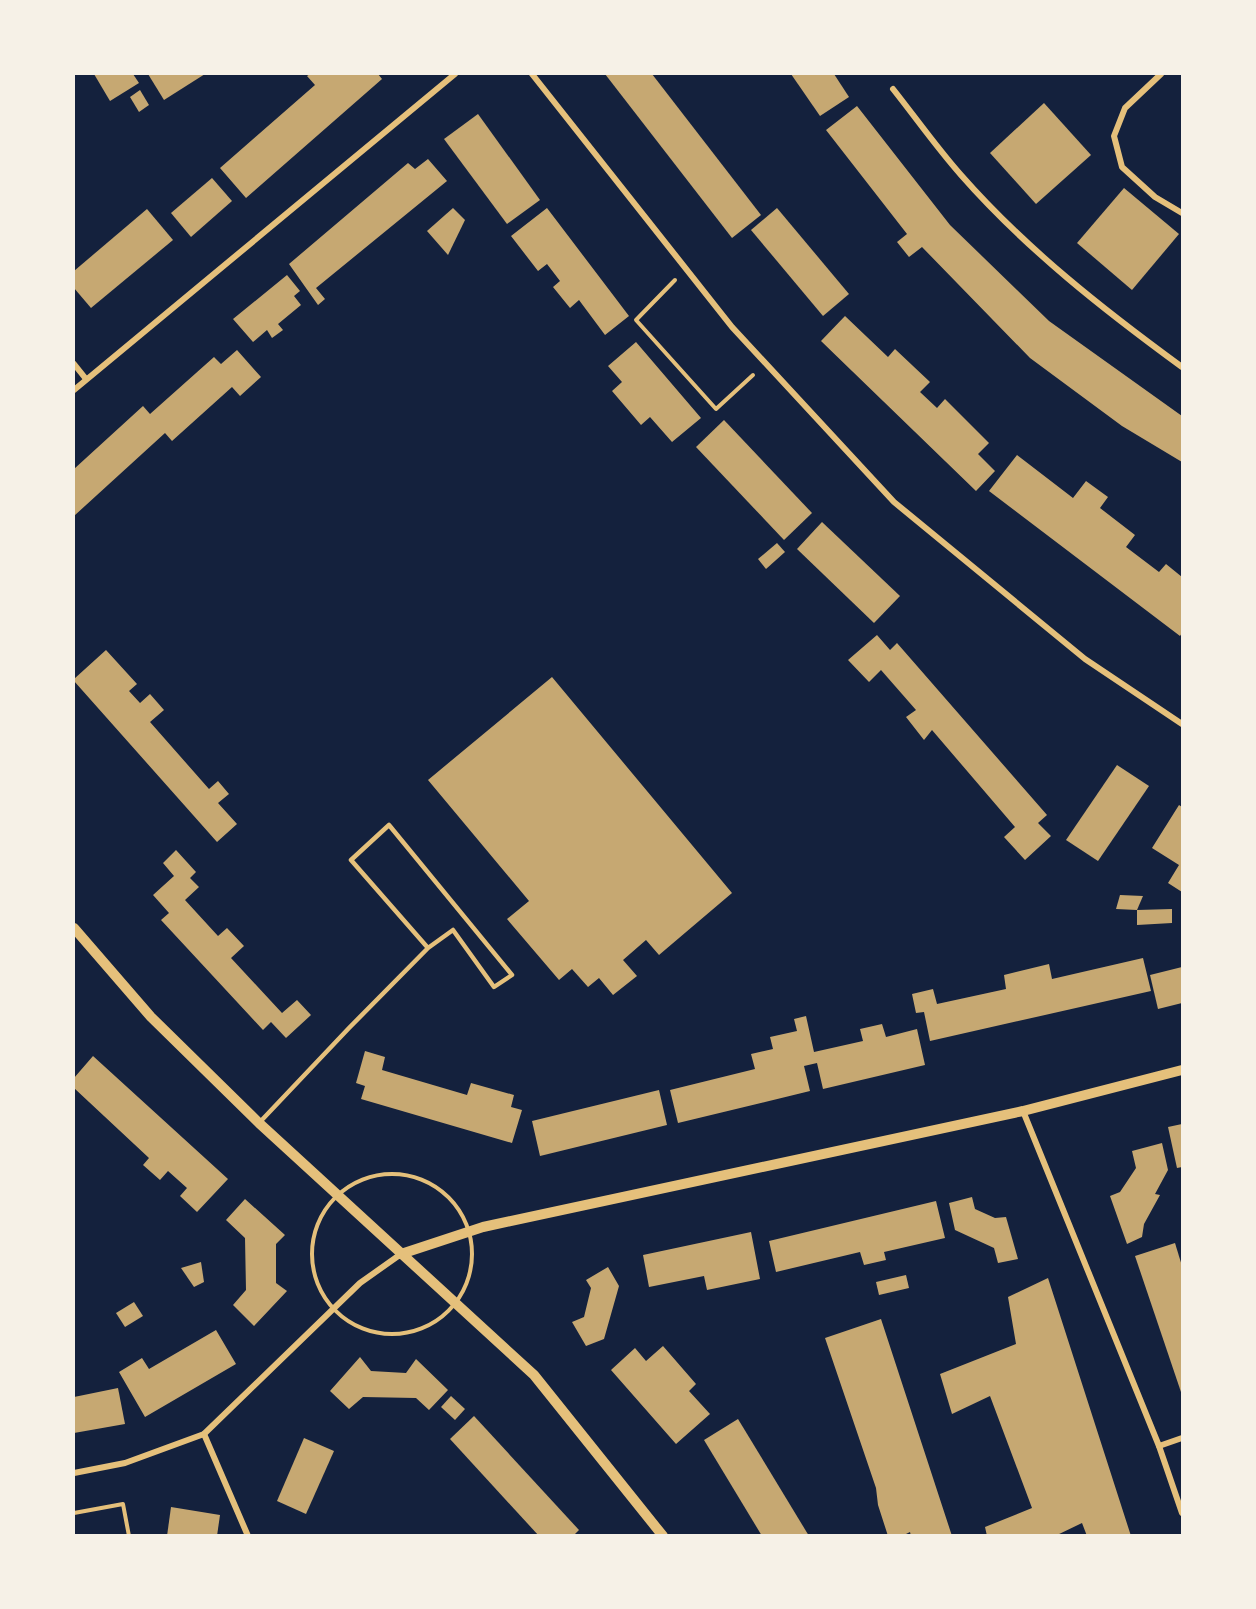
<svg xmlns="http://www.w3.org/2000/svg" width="1256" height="1609" viewBox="0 0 1256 1609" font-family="Cabin,sans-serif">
  <rect width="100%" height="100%" fill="#14213d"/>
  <g fill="#c6a872">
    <path d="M94,74H133L139,83L110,101Z"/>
    <path d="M148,74H205L164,100Z"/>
    <path d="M310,74H378L382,79L246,198L220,168L315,85L307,76Z"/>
    <path d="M605,74H652L761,215L732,238Z"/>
    <path d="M791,74H834L849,97L820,116Z"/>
    <path d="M140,90L149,105L139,112L130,97Z"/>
    <path d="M1044,103L1091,155L1036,204L990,153Z"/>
    <path d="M857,106L950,225L1049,321L1182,416V462L1122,426L1030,358L922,247L909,257L897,242L907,234L826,130Z"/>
    <path d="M478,114L540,200L507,224L444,139Z"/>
    <path d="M428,159L447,181L316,288L325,299L318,305L289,264L408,163L415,169Z"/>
    <path d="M212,178L232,201L191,237L171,213Z"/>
    <path d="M1124,188L1179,234L1132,290L1077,243Z"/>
    <path d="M453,208L465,220L448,255L427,231Z"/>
    <path d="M547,208L629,316L605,335L579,300L570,308L553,287L560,281L547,264L538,271L511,236Z"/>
    <path d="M777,208L849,294L823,316L751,230Z"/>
    <path d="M147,209L173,240L91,308L74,288V271Z"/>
    <path d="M287,275L300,291L294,296L301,305L278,324L283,330L272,338L267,330L253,342L233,319Z"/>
    <path d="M845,316L888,357L895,349L930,382L920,392L937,408L945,399L989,443L978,454L995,471L976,491L821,341Z"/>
    <path d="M636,342L701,418L672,442L650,417L641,425L612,391L622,382L608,366Z"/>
    <path d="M237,350L261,377L240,396L232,387L172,441L165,433L74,516V469L143,406L150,414L214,357L221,364Z"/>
    <path d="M724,420L812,513L784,540L696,447Z"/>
    <path d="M1017,455L1073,498L1086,481L1108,497L1100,508L1135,535L1126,547L1159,572L1166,564L1182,577V633L1180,636L989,491Z"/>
    <path d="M822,522L900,596L874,623L797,549Z"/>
    <path d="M777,543L785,552L766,569L758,559Z"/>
    <path d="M877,635L890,650L897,643L1047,815L1038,823L1051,836L1025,860L1004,837L1015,827L932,730L924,740L906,717L916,710L881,670L869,682L848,660Z"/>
    <path d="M106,650L137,684L129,691L140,703L150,694L164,710L150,722L209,789L218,781L229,794L218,803L237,824L217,842L74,681V679Z"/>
    <path d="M552,677L732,893L659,955L646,940L623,960L637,976L613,995L599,978L588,987L572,969L559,980L507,919L529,901L428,780Z"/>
    <path d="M1117,765L1149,786L1098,861L1066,840Z"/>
    <path d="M1179,805L1182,807V892L1168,883L1179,865L1152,848Z"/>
    <path d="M176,850L196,872L190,878L199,887L185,900L218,936L227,928L244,946L231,958L282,1013L297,1000L311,1015L286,1038L271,1022L263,1030L161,920L169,913L153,895L174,876L163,863Z"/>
    <path d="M1120,895L1143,896L1137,910L1116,909Z"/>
    <path d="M1172,909V923L1137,925V910Z"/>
    <path d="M1143,958L1151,991L930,1041L924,1012L916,1013L912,994L933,989L937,1004L1006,989L1004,975L1049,964L1052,979Z"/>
    <path d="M1182,967V1003L1158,1009L1150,975Z"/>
    <path d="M806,1016L814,1052L863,1041L860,1029L882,1024L886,1037L917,1029L925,1065L823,1089L817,1063L804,1066L810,1091L678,1123L670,1090L755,1069L751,1054L773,1049L770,1037L797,1031L794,1019Z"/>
    <path d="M365,1051L385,1057L382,1070L467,1095L471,1083L514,1095L511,1107L522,1110L512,1143L361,1099L365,1086L356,1083Z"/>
    <path d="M93,1056L228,1179L197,1212L180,1196L187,1188L168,1171L160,1180L143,1165L149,1158L74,1088V1078Z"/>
    <path d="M659,1090L667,1125L540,1156L532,1121Z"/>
    <path d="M1182,1124V1167L1177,1168L1168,1127Z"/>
    <path d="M1162,1143L1168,1170L1155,1194L1160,1195L1144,1224L1142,1237L1127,1244L1110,1196L1120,1192L1136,1168L1132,1151Z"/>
    <path d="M972,1197L975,1209L995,1218L1006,1217L1018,1259L998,1263L994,1248L955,1230L949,1203Z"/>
    <path d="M245,1199L285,1235L276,1244V1283L287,1291L254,1326L233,1305L246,1290L245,1238L226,1220Z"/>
    <path d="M936,1201L945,1238L884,1252L886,1260L864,1265L860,1252L776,1272L769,1241Z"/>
    <path d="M751,1232L760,1279L707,1290L704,1276L649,1287L643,1255Z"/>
    <path d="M1175,1243L1182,1266V1395L1135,1256Z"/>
    <path d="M201,1262L204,1282L194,1287L181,1268Z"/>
    <path d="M608,1267L619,1286L604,1339L586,1346L572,1322L584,1317L591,1288L586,1280Z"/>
    <path d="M906,1275L909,1288L879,1295L876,1282Z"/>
    <path d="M1048,1278L1131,1536H1087L1082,1523L1055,1536H987L985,1527L1032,1508L990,1396L952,1414L940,1374L1016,1344L1008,1297Z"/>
    <path d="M134,1302L143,1316L125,1327L116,1313Z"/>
    <path d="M881,1319L952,1536H911L910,1532L902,1536H888L878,1505L876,1488L825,1338Z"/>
    <path d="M216,1330L236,1364L145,1417L119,1372L142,1358L149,1369Z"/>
    <path d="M663,1346L696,1384L689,1391L710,1414L676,1444L611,1370L635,1348L646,1361Z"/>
    <path d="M360,1357L371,1371L406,1373L416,1359L448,1390L429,1410L416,1398L363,1397L349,1409L330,1391Z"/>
    <path d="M118,1388L125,1424L74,1433V1397Z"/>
    <path d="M451,1396L465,1409L455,1420L441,1407Z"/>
    <path d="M474,1416L579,1530L573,1536H539L450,1439Z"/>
    <path d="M738,1419L809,1536H762L704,1440Z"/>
    <path d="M304,1438L334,1451L306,1514L277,1501Z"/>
    <path d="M171,1507L220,1515L217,1536H167Z"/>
  </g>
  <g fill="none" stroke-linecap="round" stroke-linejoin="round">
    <g stroke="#e5c07b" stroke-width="4">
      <path d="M675,280L636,320L716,409L753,375"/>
      <circle cx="392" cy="1254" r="80"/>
      <path d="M74,1513L123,1504L129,1536"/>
    </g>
    <path stroke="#e5c07b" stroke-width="4.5" d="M259,1123L349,1028L428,948L351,860L389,825L512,975L494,987L453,930L428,948"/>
    <g stroke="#e5c07b" stroke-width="6">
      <path d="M532,74L732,327L894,502L1085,659L1182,724"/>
      <path d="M1161,74L1125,108L1114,136L1122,167L1155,197L1182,213"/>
      <path d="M893,89C916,118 937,148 961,175C1026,249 1104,310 1182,367"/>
      <path d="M74,364L86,379"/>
      <path d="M74,390L455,74"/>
      <path d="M1023,1111L1159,1446L1182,1513"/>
      <path d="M204,1434L248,1536"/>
      <path d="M1159,1446L1182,1438"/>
      <path d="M74,1473L125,1463L204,1434L360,1283L401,1254"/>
    </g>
    <g stroke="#e5c07b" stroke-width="10">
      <path d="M74,928L151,1017L259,1123L534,1375L663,1536"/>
      <path d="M401,1254L483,1227L1023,1111L1182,1070"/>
    </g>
  </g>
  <rect width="1256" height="1609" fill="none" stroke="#f6f1e7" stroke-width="150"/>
</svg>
